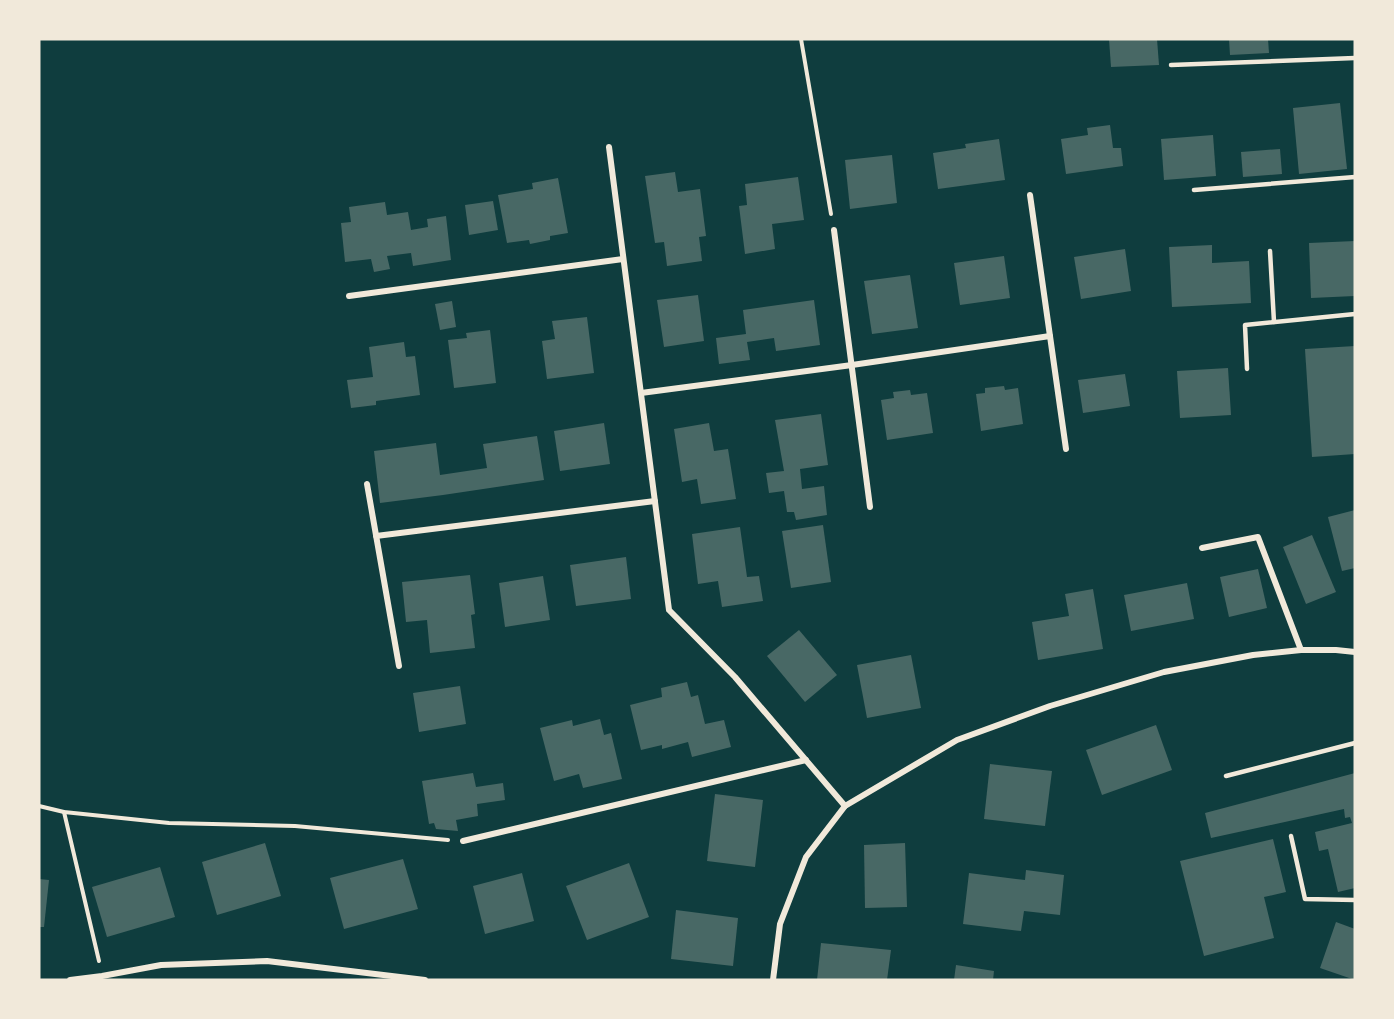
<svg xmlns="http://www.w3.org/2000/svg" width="1394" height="1019" viewBox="0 0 1394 1019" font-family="Quicksand,sans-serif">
  <rect width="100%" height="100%" fill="#0f3d3e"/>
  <g fill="#486865">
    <path d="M1109,39H1157L1159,65L1111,67Z"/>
    <path d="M1229,39H1268L1269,53L1230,55Z"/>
    <path d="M1340,103L1347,169L1299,174L1293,108Z"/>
    <path d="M1110,125L1113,148H1121L1123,166L1066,174L1061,139L1088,135L1087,128Z"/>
    <path d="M1213,135L1216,176L1164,180L1161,139Z"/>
    <path d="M999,139L1005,180L938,189L933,153L966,148L965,144Z"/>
    <path d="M1280,149L1282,174L1243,177L1241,152Z"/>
    <path d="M892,155L897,203L850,209L845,160Z"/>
    <path d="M675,172L678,192L700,189L706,236L699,237L702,261L667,266L664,242L655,243L645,176Z"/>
    <path d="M798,177L804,220L772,224L775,249L745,254L739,206L747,205L745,184Z"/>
    <path d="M558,178L568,233L550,236V240L530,244L529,240L507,243L498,195L533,189L532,183Z"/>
    <path d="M493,201L498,230L469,235L465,205Z"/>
    <path d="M385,202L387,215L408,212L411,230L428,227L427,219L446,216L451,260L413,266L411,253L387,256L390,269L374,272L371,259L345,262L341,223L351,222L349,207Z"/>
    <path d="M1355,241V296L1311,298L1309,243Z"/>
    <path d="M1212,245V263L1249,261L1251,303L1172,307L1169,247Z"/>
    <path d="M1125,249L1131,291L1081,299L1074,257Z"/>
    <path d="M1004,256L1010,298L960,305L954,263Z"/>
    <path d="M910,275L918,328L872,334L864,281Z"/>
    <path d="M698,295L704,341L664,347L657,300Z"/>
    <path d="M814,300L820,345L776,351L774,338L747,342L750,360L719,364L716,338L746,334L743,310Z"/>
    <path d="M452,301L456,327L440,330L435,304Z"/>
    <path d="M587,317L594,373L547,379L542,341L555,339L552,321Z"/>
    <path d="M490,330L496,383L454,388L448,340L467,338L466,333Z"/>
    <path d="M404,342L406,357L415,356L420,395L376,401V405L351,408L347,380L373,377L369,347Z"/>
    <path d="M1355,346V454L1312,457L1305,349Z"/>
    <path d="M1228,368L1231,415L1180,418L1177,371Z"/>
    <path d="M1125,374L1130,406L1083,413L1078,380Z"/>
    <path d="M1004,386L1005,390L1018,388L1023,424L981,431L976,394L985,393V388Z"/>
    <path d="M910,390L911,395L927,393L933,433L887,440L881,400L894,398L893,392Z"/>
    <path d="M821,414L828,465L800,469L802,489L824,486L827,515L796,520L794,512H787L784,491L769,493L766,473L784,471L775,420Z"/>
    <path d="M604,423L610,464L560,471L554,431Z"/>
    <path d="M709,423L714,451L728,449L736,499L701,504L697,479L682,482L674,429Z"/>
    <path d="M537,436L544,480L443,495L380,503L374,451L436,443L440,475L487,468L483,444Z"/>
    <path d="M1355,510V568L1342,571L1328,517Z"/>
    <path d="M823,525L831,582L791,588L782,531Z"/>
    <path d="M740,527L747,577L759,576L763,601L722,607L718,581L698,584L692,534Z"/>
    <path d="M1312,535L1336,592L1306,604L1283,547Z"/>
    <path d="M626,557L631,599L576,606L570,565Z"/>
    <path d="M1258,569L1267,608L1229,617L1220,577Z"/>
    <path d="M470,575L475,614L471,615L475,648L430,653L427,620L406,622L402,582Z"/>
    <path d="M543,576L550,620L505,627L499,583Z"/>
    <path d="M1187,583L1194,619L1131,631L1124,595Z"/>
    <path d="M1093,589L1103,649L1038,660L1032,622L1069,616L1065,594Z"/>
    <path d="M799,630L837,675L805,702L767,656Z"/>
    <path d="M911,655L921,708L867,718L857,665Z"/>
    <path d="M687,682L691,697L698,695L705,724L724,720L731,747L692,757L688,742L662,749V745L641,750L630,705L662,697L661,688Z"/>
    <path d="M460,686L466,724L419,732L413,693Z"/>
    <path d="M600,719L604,735L611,733L622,779L583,788L579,774L554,781L540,728L572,720L573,726Z"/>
    <path d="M1156,725L1172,770L1102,795L1086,750Z"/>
    <path d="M990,764L1052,771L1045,826L984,819Z"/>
    <path d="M473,773L476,787L503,783L505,800L477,804L478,816L456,820L458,831L436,829L434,823L429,824L422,781Z"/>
    <path d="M1355,773V888L1338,892L1328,849L1319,851L1315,832L1352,823L1350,817L1345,818L1344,809L1211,838L1205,813Z"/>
    <path d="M715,794L763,800L755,867L707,861Z"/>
    <path d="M1273,839L1286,892L1264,897L1274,938L1204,956L1180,861Z"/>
    <path d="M265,843L281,896L217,915L202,862Z"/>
    <path d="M905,843L907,907L865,908L864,845Z"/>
    <path d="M403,859L418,909L344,929L330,878Z"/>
    <path d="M629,863L649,917L587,940L566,886Z"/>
    <path d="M160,867L175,917L107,937L92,887Z"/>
    <path d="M1026,870L1064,875L1060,915L1024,911L1021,931L963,924L969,873L1025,880Z"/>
    <path d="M522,873L534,921L485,934L473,886Z"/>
    <path d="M39,879L49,880L44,927H39Z"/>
    <path d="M676,910L738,918L733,966L671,959Z"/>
    <path d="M1336,922L1355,929V980L1320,968Z"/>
    <path d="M821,943L891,950L887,980H817Z"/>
    <path d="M956,965L994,971L993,980H954Z"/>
  </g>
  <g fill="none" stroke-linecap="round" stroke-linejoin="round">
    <g stroke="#f1e9da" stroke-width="4">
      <path d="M801,39L831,214"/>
      <path d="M39,806L64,812L169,823L295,826L448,840"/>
      <path d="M64,812L99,961"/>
    </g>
    <g stroke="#f1e9da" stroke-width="4.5">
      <path d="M1171,65L1355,58"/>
      <path d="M1194,190L1355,177"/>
      <path d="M1270,251L1274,322"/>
      <path d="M1247,369L1245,325L1355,314"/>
      <path d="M1226,776L1355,743"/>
      <path d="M1291,836L1305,899L1355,900"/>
    </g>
    <g stroke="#f1e9da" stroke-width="6">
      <path d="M609,147L669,610L735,677L845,806"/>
      <path d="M1030,195L1066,449"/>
      <path d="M834,230L870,507"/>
      <path d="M349,296L623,259"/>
      <path d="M641,393L852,365L1050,336"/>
      <path d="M367,484L399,666"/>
      <path d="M376,536L655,501"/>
      <path d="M1202,548L1258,537L1301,650"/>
      <path d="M463,841L806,760"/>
      <path d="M70,980L102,976L161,965L267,961L425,980"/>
      <path d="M773,980L780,924L806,857L845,806L957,740L1050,706L1164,672L1253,655L1301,650H1336L1355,652"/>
    </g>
  </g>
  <rect width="1394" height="1019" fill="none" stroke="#f1e9da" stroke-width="81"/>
</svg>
